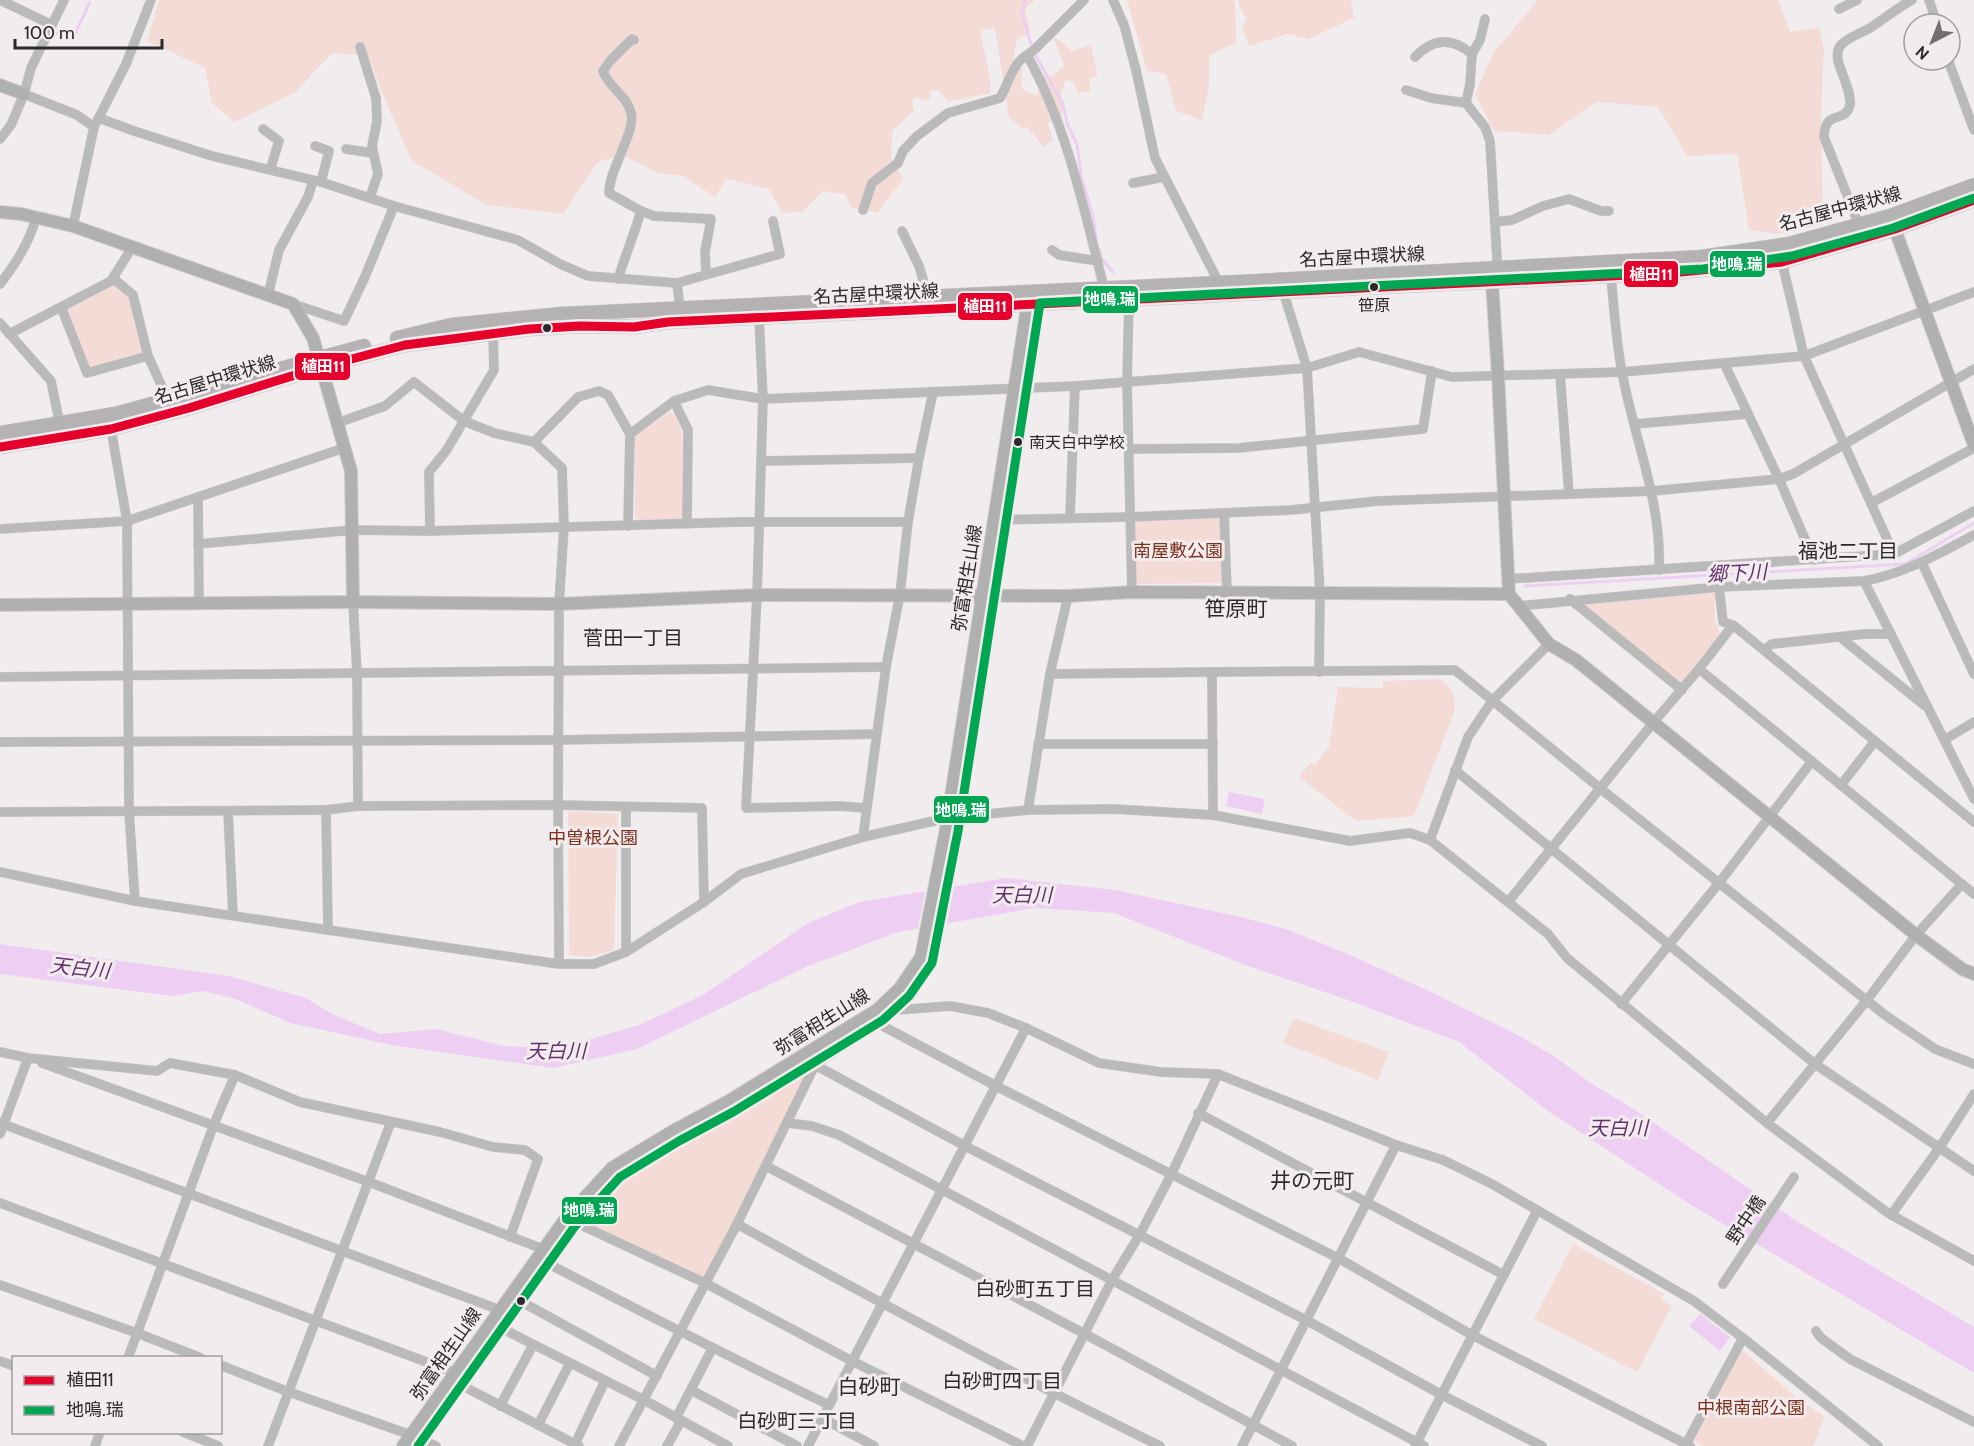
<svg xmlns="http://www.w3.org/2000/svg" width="1974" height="1446" viewBox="0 0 1974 1446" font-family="Cabin,'Noto Sans JP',sans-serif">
  <rect width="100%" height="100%" fill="#f1edef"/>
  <g fill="#f4dbd5">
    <path d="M159,0H1035L1025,8L1030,32L1017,39L1013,60L1022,69L1021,88L1037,96L1042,74L1053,76L1064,65L1053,36L1072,51L1091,45L1097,75L1089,79L1090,91L1078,93L1074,82L1066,80L1061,92L1062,116L1048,123L1053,140L1044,147L1027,127L1022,128L1009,118L995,28L980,30L990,78L991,93L948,102L938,90L931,91L929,101L914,97L912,104L914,111L892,131L891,158L903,179L878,213L851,207L845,194L823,191L803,212L782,213L769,189L726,179L715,197L683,176L659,173L622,155L598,162L563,214L487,205L412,161L385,100L371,63L359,55L332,53L295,92L234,122L212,103L205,68L147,41Z"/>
    <path d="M1127,0H1235L1236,42L1209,56V85L1202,120L1176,111L1166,74L1147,71Z"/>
    <path d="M1238,0H1351L1354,18L1308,39L1288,34L1249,46L1242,26L1247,19L1238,4Z"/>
    <path d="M1538,0H1778L1790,32L1819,28L1824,49L1821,113L1823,225L1777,234L1749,230L1737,154L1687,156L1658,107L1596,102L1549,135L1494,131L1475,94L1494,52Z"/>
    <path d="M116,284L129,298L145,351L141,356L91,369L87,367L66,313L67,307Z"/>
    <path d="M670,412L676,415L682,433L683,517L679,521H638L635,517V436Z"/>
    <path d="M1217,517L1220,520L1224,579L1220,583L1138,584L1135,580L1134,524L1138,521Z"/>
    <path d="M1715,591V619L1720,634L1681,684L1581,603Z"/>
    <path d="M1438,679C1453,685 1454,695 1455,710L1414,816L1356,821L1299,777L1311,762L1315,765L1329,747L1338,687L1383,688V681Z"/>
    <path d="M568,811L618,814L614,950L592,957L569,955Z"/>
    <path d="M1293,1018L1389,1052L1378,1080L1283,1043Z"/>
    <path d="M814,1061L787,1119L704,1280L572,1217L614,1171Z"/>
    <path d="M1573,1244L1664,1294L1661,1300L1672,1306L1637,1372L1534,1319Z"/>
    <path d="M1739,1347L1791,1393L1825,1417L1813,1446H1703L1692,1440Z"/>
  </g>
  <g fill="#eecff3">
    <path d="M1229,792L1265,799L1262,814L1226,806Z"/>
    <path d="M1006,878L1115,890L1241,917L1289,930L1348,954L1431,992L1514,1033L1554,1056L1589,1082L1632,1108L1798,1222L1974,1327V1373L1688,1203L1548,1111L1459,1042L1345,999L1245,965L1114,913L1035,908L898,932L806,967L637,1049L553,1068L391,1045L291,1023L235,999L204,991L172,996L0,974V944L229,976L306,998L332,1014L380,1034L436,1029L504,1046L560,1048L639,1025L703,995L808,923L859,902Z"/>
    <path d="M1700,1314L1730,1337L1720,1351L1689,1326Z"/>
  </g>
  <path fill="#f1edef" d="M949,884L942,927L917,932L926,888Z"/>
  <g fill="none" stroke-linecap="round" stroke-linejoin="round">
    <g stroke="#eecff3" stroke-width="3">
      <path d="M1025,0L1022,15L1032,47"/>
      <path d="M55,33L74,36L90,2"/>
      <path d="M1036,56L1062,102L1068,126L1077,144L1081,175L1093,217L1097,243"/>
      <path d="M1099,250L1102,259L1113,272"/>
      <path d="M1525,586L1905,564L1974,523"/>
    </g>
    <defs>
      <g id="street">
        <path d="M0,0L52,25"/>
        <path d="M1084,0L1035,49L1027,55C1067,126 1084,209 1104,288"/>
        <path d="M1113,0L1124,25L1136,70L1155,158L1219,283"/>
        <path d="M1929,0L1937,24"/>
        <path d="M1839,9L1857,0"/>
        <path d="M634,40L632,39L610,61L603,71C608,87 627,95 631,113C636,132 609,169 609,193L641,211L654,216L711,219L705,252L706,274"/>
        <path d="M360,47L376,98L377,121L372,146L378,174L370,197"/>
        <path d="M1415,57C1433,38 1452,37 1472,54"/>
        <path d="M1948,60L1974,130"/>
        <path d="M1406,90L1431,98L1466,103L1485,127L1490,141L1497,259L1495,271"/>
        <path d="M24,94L77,115L94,127"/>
        <path d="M1466,103L1470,84L1472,54L1480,40L1485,19"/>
        <path d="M99,118L134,131L212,156L321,182L394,206L518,240L560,264L588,276L677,283L680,309"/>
        <path d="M263,129L279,141L270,170"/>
        <path d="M0,139L11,125L24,94L31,68L64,0"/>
        <path d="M315,146L329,151L321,182"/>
        <path d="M346,149L372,153"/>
        <path d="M1133,183L1164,177"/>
        <path d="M863,210L872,183L898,163L903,151L917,136L948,113L1000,98C1009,83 1012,64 1027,55"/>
        <path d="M1495,222L1512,220L1543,206L1569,199L1601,211H1609"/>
        <path d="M1859,225L1824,137C1825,108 1845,125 1850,105C1852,94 1841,72 1838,61C1837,54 1837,49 1842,44C1849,37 1861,33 1870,28C1884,19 1897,8 1912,0"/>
        <path d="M73,226L94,127L126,64L151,0"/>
        <path d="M902,231L919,266L928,296"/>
        <path d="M1052,250L1059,255L1098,261"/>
        <path d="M1782,262L1804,356L1894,554"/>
        <path d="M1611,276C1614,308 1616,341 1622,372C1634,439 1662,501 1659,570"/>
        <path d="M113,278L133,295L148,356L168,400"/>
        <path d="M618,279C625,256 634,235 641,211"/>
        <path d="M677,283L780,254L773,221"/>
        <path d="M0,284C16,263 29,243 36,218"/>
        <path d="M1283,291L1307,368L1320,593L1319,672"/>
        <path d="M268,295L279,250L308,197L313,181"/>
        <path d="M1129,299L1127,382L1132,592"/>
        <path d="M293,304L344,321L364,279L394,206"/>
        <path d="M61,307L87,373L148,356"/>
        <path d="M759,319L763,399L1075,386L1307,368L1359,352L1452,377L1622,372L1804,356L1974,292"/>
        <path d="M0,323L51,381L60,425"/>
        <path d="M9,334L111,281L133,246"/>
        <path d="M1724,363L1779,479L1814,560"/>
        <path d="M1560,374L1569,494"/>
        <path d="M674,401L688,430L687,524"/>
        <path d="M337,423L385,406L414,382L464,421L494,433L534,442L562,468L564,527L559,604L558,805L702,808L704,902"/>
        <path d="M1635,424L1748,414"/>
        <path d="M111,429L127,521L129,811L135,901"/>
        <path d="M630,434L674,401L708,390L763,399L757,595L746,808L839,806L866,808"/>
        <path d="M534,442L578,397L599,391L608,395L630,434L628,526"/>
        <path d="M1129,449L1239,448L1423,429L1432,371"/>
        <path d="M762,461L919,458"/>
        <path d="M198,497L199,604"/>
        <path d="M1871,503L1974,448"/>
        <path d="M1224,513L1227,592"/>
        <path d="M1070,517L1075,386"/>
        <path d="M995,520L1130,517L1291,510L1378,501L1652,491L1779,479L1793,474L1974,369"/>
        <path d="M0,529L127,521L344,448"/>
        <path d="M430,531L429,472L446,451L494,370L493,333"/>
        <path d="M198,544L353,530L430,531L738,522H908"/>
        <path d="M1922,563L1974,674"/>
        <path d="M1508,579L1894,554L1974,511"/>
        <path d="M1864,581L1974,799"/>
        <path d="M1719,587L1723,622L1733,625"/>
        <path d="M1570,599L1682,690"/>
        <path d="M353,602L357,673L358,806"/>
        <path d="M1518,606L1719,587L1864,581C1904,574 1938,554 1974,535"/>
        <path d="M1840,637L1924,705"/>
        <path d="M1549,644L1492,701L1468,737L1430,840L1548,934L1567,958L1767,1123L1888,1213L1974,1261"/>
        <path d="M1764,650L1772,644L1865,634H1891"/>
        <path d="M1050,674L1212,672"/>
        <path d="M0,677L886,667"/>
        <path d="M1944,740L1974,722"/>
        <path d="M0,742L558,740L877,734"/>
        <path d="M1038,744H1213"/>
        <path d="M1455,770L1815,1064L1974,1171"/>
        <path d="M1841,785L1875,741"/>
        <path d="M1028,810L1050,674L1068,596"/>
        <path d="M228,811L233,915"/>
        <path d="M0,812L326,810"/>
        <path d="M1974,822L1733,625L1699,669L1974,894"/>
        <path d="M863,837L886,667L900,594L908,522L919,458L933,392"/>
        <path d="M1430,840L1410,833L1350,841L1213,815L1212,672L1455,670L1601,789L1885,1015L1935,1049L1974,1064"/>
        <path d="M0,872L135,901L328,930"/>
        <path d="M1508,902L1653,723L1699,669"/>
        <path d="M626,952V808"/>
        <path d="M559,964L558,805L358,806L326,810L328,930L559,964H594L626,952L704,902L741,874L863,837L947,818L1028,810L1114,809L1213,815"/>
        <path d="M1621,1004L1719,883L1812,761"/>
        <path d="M877,1023L996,1086L1338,1258L1472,1335L1690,1446"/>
        <path d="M0,1052L28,1058L157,1071L170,1063L235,1075L300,1102L440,1132L493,1147L525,1150L538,1159L510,1237"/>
        <path d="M42,1063L369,1182L543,1249"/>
        <path d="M815,1065L965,1146L1306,1320L1442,1395L1542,1446"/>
        <path d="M1198,1113L1504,1275"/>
        <path d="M0,1123L500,1310"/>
        <path d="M788,1123L812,1126L839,1135L1424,1446"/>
        <path d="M1767,1123L1867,1000L1916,935L1962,884"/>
        <path d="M0,1134L28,1058"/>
        <path d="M766,1166L1085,1334L1292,1446"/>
        <path d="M0,1203L456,1373"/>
        <path d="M1891,1215L1940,1147L1974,1094"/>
        <path d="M566,1218L705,1283L852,1361L1023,1446"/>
        <path d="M737,1224C876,1301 1017,1376 1160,1446"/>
        <path d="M537,1258C634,1308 731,1358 829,1405"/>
        <path d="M1723,1284L1794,1177"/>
        <path d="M0,1285L137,1333L201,1358"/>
        <path d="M511,1296L657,1376"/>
        <path d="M491,1323L644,1400L728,1446"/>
        <path d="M1816,1331L1821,1338L1850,1359L1974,1422"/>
        <path d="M128,1358L214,1124L235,1075"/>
        <path d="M0,1361L14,1366"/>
        <path d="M220,1365L289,1392L411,1435L436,1446"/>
        <path d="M451,1380L579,1446"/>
        <path d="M691,1390L797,1446"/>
        <path d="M500,1406L533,1345"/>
        <path d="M676,1418L712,1349"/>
        <path d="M822,1418L874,1446"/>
        <path d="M538,1425L570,1363"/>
        <path d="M183,1432L218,1446"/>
        <path d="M575,1444L605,1381"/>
        <path d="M95,1446L100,1432"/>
        <path d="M268,1446L391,1122"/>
        <path d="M619,1446L737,1224L815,1065L897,1010L950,1006L988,1013L1026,1028L1099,1063L1161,1072L1218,1074L1396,1145L1443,1160L1492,1184L1694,1301L1743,1338L1878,1446"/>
        <path d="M667,1446L681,1421"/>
        <path d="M808,1446L1026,1028"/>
        <path d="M1027,1446L1112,1280L1140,1234L1172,1173L1218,1074"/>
        <path d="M1242,1446L1396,1145"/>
        <path d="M1415,1446L1537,1211"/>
        <path d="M1685,1446L1743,1338"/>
      </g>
      <g id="secondary">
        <path d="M0,85L24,94"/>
        <path d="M0,212L21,214L73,226L293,304L313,338L351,471L353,602"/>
        <path d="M1890,216L1974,445"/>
        <path d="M1492,282L1498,375L1509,594"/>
        <path d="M0,605L353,602L559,604L757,595L1068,596L1132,592L1509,594L1549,644L1576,660L1916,935L1962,969L1974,974"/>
        <path d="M403,1446L566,1218L612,1168L673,1131L727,1102L877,1010L900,988L921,957L946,829L1029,295"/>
      </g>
      <g id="primary">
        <path d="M397,338L451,325L561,314L1219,283L1701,257L1789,244L1890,216L1974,185"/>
        <path d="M0,433L115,414L364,346"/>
        <path d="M0,447L111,429L189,408L321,367L405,345L529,329L580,326L634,327L668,322L1670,273L1782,262L1895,229L1974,200"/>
      </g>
    </defs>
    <use href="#street" stroke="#cdcbcb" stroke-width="10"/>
    <use href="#secondary" stroke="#cdcbcb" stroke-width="14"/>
    <use href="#primary" stroke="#cdcbcb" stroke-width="15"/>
    <use href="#street" stroke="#bbbaba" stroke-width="9"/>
    <use href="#secondary" stroke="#b0b0b0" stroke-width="12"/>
    <use href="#primary" stroke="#b5b2b4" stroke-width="14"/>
    <defs>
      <path id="bus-1" d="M0,447L111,429L189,408L321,367L405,345L529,329L580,326L634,327L668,322L1670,273L1782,262L1895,229L1974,200"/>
      <path id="bus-2" d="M418,1446L575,1226L620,1177L679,1141L733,1112L883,1020L909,996L932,963L958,831L1040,303L1703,269L1792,256L1893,228L1974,198"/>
    </defs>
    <use href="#bus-1" stroke="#f2ecee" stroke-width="14"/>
    <use href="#bus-2" stroke="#f2ecee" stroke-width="14"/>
    <use href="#bus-1" stroke="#e4002b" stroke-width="9"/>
    <use href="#bus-2" stroke="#00a651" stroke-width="9"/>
  </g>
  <g fill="#2b2929" stroke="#f2ecee" stroke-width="2">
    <circle cx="1374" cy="287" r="5"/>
    <circle cx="547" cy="328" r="5"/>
    <circle cx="1018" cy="442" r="5"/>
    <circle cx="521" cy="1301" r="5"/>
  </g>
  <g text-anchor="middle" stroke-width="6" stroke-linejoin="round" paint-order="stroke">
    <g font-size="16" fill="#2b2929" stroke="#f2ecee">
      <text x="1374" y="311">笹原</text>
      <text x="1029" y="448" text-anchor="start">南天白中学校</text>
    </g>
    <g font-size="18" fill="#2b2929" stroke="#f2ecee">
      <text transform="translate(1840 209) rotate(-15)" y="6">名古屋中環状線</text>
      <text transform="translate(1362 257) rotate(-3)" y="6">名古屋中環状線</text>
      <text transform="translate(876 294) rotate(-3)" y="6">名古屋中環状線</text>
      <text transform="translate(215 380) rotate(-17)" y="6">名古屋中環状線</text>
      <text transform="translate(967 578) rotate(-81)" y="6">弥富相生山線</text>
      <text transform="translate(822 1022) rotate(-32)" y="6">弥富相生山線</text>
      <text transform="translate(1746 1220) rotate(-56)" y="6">野中橋</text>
      <text transform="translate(446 1354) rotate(-55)" y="6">弥富相生山線</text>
    </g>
    <g font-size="18" fill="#7e321d" stroke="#f2ecee">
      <text x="1178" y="557">南屋敷公園</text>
      <text x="593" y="844">中曽根公園</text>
      <text x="1751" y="1414">中根南部公園</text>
    </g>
    <g font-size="20" fill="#2b2929" stroke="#f2ecee">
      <text x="1848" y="558">福池二丁目</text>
      <text x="633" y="645">菅田一丁目</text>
      <text x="1035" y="1296">白砂町五丁目</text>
      <text x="1002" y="1388">白砂町四丁目</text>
      <text x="797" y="1428">白砂町三丁目</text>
    </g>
    <g font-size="20" font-style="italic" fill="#64326e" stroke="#f2ecee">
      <text transform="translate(1737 573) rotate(-3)" y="7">郷下川</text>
      <text x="1022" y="902">天白川</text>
      <text transform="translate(80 968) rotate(6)" y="7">天白川</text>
      <text x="556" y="1058">天白川</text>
      <text x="1618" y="1135">天白川</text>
    </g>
    <g font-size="21" fill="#2b2929" stroke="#f2ecee">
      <text x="1236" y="616">笹原町</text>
      <text x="1312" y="1188">井の元町</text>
      <text x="869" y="1394">白砂町</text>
    </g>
  </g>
  <g stroke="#f2ecee" stroke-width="2">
    <rect x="1709" y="250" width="57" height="28" rx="6" fill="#00a651"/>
    <rect x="1623" y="260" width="56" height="28" rx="6" fill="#e4002b"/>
    <rect x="1082" y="285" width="57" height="29" rx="6" fill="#00a651"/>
    <rect x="957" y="292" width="56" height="29" rx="6" fill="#e4002b"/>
    <rect x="294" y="352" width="57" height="29" rx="6" fill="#e4002b"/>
    <rect x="933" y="795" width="57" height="29" rx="6" fill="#00a651"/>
    <rect x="561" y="1196" width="57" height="29" rx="6" fill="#00a651"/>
  </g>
  <g font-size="16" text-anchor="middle" font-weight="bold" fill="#fff">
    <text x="1737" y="270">地鳴.瑞</text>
    <text x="1651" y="280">植田11</text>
    <text x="1110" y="305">地鳴.瑞</text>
    <text x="985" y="312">植田11</text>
    <text x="323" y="372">植田11</text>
    <text x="961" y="816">地鳴.瑞</text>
    <text x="589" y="1216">地鳴.瑞</text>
  </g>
  <rect x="12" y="1356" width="210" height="78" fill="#f2ecee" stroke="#a29e9f" stroke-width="1.5"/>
  <rect x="24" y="1376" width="30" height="9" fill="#e4002b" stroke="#a29e9f" stroke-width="1.5"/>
  <text x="66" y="1386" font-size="18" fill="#2b2929">植田11</text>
  <rect x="24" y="1406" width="30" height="9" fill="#00a651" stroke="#a29e9f" stroke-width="1.5"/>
  <text x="66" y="1416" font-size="18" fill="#2b2929">地鳴.瑞</text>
  <g transform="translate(1932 42) rotate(222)"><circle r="28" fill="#f2ecee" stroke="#a29e9f" stroke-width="1.5"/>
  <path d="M0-4.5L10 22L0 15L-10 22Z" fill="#706e6e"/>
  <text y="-9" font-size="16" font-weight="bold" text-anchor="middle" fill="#2b2929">N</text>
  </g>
  <path d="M15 39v9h147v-9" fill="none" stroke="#2b2929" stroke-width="3"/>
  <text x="24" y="39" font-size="18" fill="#2b2929" stroke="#f2ecee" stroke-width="4.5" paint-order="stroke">100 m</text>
</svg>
